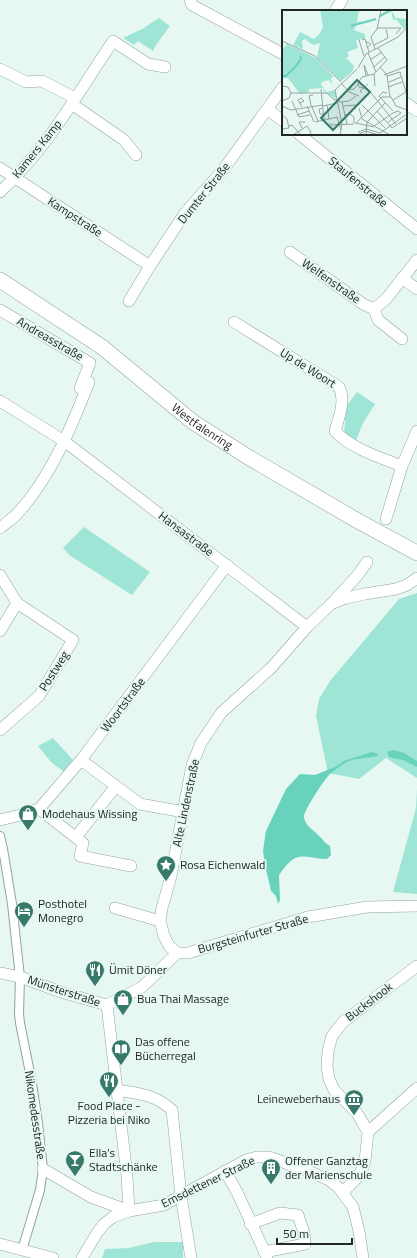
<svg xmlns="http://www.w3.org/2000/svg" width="417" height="1258" viewBox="0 0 417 1258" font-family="'Titillium Web',sans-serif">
  <rect width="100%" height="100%" fill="#e7f8f3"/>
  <g fill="#9ee5d5">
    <path d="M159,18L170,26L156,45L153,51L138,41L134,45L123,38L142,29Z"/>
    <path d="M357,392L375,404L363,423L356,441L344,435L346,407Z"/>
    <path d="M84,527L150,572L132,595L69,555L63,548Z"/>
    <path d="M417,593V778L386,758L359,779L328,773L316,716L319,699L330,681L399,599Z"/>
    <path d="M53,738L73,760L64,772L51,762L38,746Z"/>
    <path d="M417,788V894L393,892L416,808Z"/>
    <path d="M154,1242H183V1258H102L105,1249L129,1248Z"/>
  </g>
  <g fill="#68d2bc">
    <path d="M393,750L404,753L417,761V767L403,760L389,757L387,752Z"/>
    <path d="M372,752L378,754L377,756C368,758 357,758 349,761C342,764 335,770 329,775C324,780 303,812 304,817C305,826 314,830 319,836C324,840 323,842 330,846L331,855L327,859H324C299,856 296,851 279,875L280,900L278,904L276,896L271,891L265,865L263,851L266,831L286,789L300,774L315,775L337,766L344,761Z"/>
  </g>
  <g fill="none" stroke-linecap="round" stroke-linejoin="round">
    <defs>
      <path id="pedestrian" d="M0,836L3,849L12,904L20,977L19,1014L20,1023L32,1083L38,1123L43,1169L40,1190L22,1250"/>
      <g id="minor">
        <path d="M190,0L192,5L283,54"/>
        <path d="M335,11L342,0"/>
        <path d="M0,69L26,82L42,81L75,98"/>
        <path d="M406,103L417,111"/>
        <path d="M72,104L124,140L136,155"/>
        <path d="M267,109L283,121"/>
        <path d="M299,134L417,229"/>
        <path d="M0,168L150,266"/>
        <path d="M0,192C47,149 78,93 113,41L148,64L165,67"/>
        <path d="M290,252L363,304L374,309L386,299L417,260"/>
        <path d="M402,278L417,289"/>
        <path d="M129,301L150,266L185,213L223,170L283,87"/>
        <path d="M374,309L378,320L402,339"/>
        <path d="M0,310L90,363L80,388"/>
        <path d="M234,322L339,387C346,400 339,417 335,431C350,448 381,458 402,466"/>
        <path d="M0,401L64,441L307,627"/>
        <path d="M386,519L402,466L417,431"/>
        <path d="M0,528C6,523 12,519 17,514C51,477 71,428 89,382"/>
        <path d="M0,575L17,603L0,631"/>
        <path d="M333,602L357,576L367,562"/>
        <path d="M0,730L39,696L73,640L17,603"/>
        <path d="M81,760L140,804L184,812"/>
        <path d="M39,809L83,843L80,856L131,866"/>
        <path d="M0,820L21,815L39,809L81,760L227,565"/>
        <path d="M76,837L116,786"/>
        <path d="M115,908L160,921"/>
        <path d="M177,953L169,946L164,936L160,921L162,908L171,876L192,765L201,743L221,713L272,667L307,627L331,604L346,598L365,594L396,589L407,585L417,578"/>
        <path d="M0,973L20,977L64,993L107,1005"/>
        <path d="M107,1005L142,987L177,953H188L308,917L367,907L417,906"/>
        <path d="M107,1005L127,1176L129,1211"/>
        <path d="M117,1090C140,1094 154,1094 172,1110L181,1196L191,1258"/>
        <path d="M368,1132L417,1088"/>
        <path d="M43,1169L91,1197L129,1211"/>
        <path d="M225,1171L237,1192L267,1257"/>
        <path d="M343,1192L355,1180L362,1170L365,1161L368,1132L357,1113L334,1090L329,1079L327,1066L328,1051L332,1036L343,1022L417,966"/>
        <path d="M250,1224L280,1213L298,1215L304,1233L305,1244L264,1252"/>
        <path d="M0,1244L53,1258"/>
        <path d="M82,1258L97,1233L104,1224L113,1217L129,1211L164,1205L246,1160L257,1157H269L308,1171L329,1180L338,1187L353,1207L359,1231L363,1258"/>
      </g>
      <g id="secondary">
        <path id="s1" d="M0,280L102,347L193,422L248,457L358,521L417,553"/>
      </g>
    </defs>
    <use href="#pedestrian" stroke="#93a39f" stroke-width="10"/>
    <use href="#minor" stroke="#93a39f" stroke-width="12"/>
    <use href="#secondary" stroke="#93a39f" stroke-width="16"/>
    <use href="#pedestrian" stroke="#fff" stroke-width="8"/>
    <use href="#minor" stroke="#fff" stroke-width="11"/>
    <use href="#secondary" stroke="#fff" stroke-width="15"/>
  </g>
  <defs>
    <symbol id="shop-pin" viewBox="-11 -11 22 30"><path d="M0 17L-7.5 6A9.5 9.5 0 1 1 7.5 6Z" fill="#377a6c" stroke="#e7f8f3"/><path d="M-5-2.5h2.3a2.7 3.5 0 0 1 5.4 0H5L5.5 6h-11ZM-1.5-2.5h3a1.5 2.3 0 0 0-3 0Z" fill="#fff"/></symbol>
    <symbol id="sight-pin" viewBox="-11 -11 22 30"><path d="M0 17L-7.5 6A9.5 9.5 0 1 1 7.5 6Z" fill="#377a6c" stroke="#e7f8f3"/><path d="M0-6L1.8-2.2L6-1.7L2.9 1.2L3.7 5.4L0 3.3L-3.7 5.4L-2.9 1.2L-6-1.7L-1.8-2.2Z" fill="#fff"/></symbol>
    <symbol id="hotel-pin" viewBox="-11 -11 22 30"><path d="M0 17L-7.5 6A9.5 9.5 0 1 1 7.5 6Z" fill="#377a6c" stroke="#e7f8f3"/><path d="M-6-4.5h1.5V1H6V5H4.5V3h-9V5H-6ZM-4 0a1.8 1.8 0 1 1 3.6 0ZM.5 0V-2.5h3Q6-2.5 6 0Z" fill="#fff"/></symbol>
    <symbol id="restaurant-pin" viewBox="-11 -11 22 30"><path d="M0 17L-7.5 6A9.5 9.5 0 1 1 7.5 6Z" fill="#377a6c" stroke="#e7f8f3"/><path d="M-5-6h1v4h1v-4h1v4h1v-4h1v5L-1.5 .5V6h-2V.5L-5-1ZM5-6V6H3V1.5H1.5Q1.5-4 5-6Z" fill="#fff"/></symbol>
    <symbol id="library-pin" viewBox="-11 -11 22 30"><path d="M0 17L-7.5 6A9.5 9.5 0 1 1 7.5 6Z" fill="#377a6c" stroke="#e7f8f3"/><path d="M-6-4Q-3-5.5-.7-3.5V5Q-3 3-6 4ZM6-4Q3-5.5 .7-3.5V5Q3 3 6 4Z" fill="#fff"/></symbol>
    <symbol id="museum-pin" viewBox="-11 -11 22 30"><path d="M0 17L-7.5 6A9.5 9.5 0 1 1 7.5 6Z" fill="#377a6c" stroke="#e7f8f3"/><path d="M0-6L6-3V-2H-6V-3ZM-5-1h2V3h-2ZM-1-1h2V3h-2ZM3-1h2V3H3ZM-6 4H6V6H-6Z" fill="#fff"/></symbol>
    <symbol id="bar-pin" viewBox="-11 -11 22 30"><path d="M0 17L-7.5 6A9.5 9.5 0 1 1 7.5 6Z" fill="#377a6c" stroke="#e7f8f3"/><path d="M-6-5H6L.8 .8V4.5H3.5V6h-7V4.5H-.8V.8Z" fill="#fff"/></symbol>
    <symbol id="building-pin" viewBox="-11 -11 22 30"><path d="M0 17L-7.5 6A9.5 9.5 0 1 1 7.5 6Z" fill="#377a6c" stroke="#e7f8f3"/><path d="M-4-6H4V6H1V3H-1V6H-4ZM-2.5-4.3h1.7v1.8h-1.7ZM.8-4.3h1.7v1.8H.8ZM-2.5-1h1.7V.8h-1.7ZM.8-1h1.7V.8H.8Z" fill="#fff"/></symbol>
  </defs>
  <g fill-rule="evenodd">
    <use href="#shop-pin" x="17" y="803" width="22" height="30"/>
    <use href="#sight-pin" x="155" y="854" width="22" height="30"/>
    <use href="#hotel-pin" x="13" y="900" width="22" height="30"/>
    <use href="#restaurant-pin" x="84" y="959" width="22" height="30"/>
    <use href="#shop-pin" x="112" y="988" width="22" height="30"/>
    <use href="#library-pin" x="110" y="1038" width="22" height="30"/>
    <use href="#restaurant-pin" x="98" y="1070" width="22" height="30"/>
    <use href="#museum-pin" x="343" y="1088" width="22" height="30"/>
    <use href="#bar-pin" x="64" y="1149" width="22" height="30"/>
    <use href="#building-pin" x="260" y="1157" width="22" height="30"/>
  </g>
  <g text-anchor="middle" stroke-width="4" stroke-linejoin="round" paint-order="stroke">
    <g font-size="12" fill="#212725" stroke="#e7f8f3">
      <text transform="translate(37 149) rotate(-51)" y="4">Kamers Kamp</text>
      <text transform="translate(358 182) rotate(39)" y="4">Staufenstraße</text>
      <text transform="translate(204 193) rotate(-51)" y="4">Dumter Straße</text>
      <text transform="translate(75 217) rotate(33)" y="4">Kampstraße</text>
      <text transform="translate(331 281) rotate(35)" y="4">Welfenstraße</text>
      <text transform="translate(50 339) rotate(30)" y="4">Andreasstraße</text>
      <text transform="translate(308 368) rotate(32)" y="4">Up de Woort</text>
      <text dy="4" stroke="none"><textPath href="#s1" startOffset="250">Westfalenring</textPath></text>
      <text transform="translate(186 534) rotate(37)" y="4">Hansastraße</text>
      <text transform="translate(54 671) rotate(-58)" y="4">Postweg</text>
      <text transform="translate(123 705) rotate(-53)" y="4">Woortstraße</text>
      <text transform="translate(186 803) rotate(-78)" y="4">Alte Lindenstraße</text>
      <text transform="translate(253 934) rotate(-16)" y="4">Burgsteinfurter Straße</text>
      <text transform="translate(64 991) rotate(18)" y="4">Münsterstraße</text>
      <text transform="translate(369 1002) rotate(-37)" y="4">Buckshook</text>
      <text transform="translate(35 1115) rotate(82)" y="4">Nikomedesstraße</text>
      <text transform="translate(208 1182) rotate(-26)" y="4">Emsdettener Straße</text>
    </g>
    <g font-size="12" fill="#212725" stroke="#e7f8f3" text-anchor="start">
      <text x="42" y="818">Modehaus Wissing</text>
      <text x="180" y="869">Rosa Eichenwald</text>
      <text x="38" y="908">Posthotel<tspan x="38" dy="14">Monegro</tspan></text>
      <text x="109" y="974">Ümit Döner</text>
      <text x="137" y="1003">Bua Thai Massage</text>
      <text x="135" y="1046">Das offene<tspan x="135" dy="14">Bücherregal</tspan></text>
      <text x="340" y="1103" text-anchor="end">Leineweberhaus</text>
      <text x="109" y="1110" text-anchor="middle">Food Place -<tspan x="109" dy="14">Pizzeria bei Niko</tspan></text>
      <text x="89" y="1157">Ella's<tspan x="89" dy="14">Stadtschänke</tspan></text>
      <text x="285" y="1165">Offener Ganztag<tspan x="285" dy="14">der Marienschule</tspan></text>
    </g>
  </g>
  <g transform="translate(282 10)">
    <rect width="125" height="125" fill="#e7f8f3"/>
    <path d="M38,0H77L75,12L82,11L75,14L72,20L83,24V29L74,30L76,38L65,42L67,46L64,48L72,56L70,62L59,71L35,47L38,33L31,35L23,29L20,31L21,39L11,35L18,22L32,29L38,23L41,17ZM109,0L114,8L124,9V17L122,19L114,9L111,10ZM5,34L34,48L52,67L49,68L50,75L47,70L40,72L39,74L44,82L53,80L54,89L42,82L41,78L27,79V82L18,84L6,68H0V40Z" fill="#9ee5d5"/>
    <path fill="none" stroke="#68d2bc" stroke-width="2" d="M98,6L109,0M69,16L94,9M0,66H4L13,57L19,49L18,46"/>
    <path fill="none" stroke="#98a4a1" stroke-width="1" d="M95,18H119L114,24M77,30L82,46M80,30L83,29L87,42M0,31L33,46L59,72M83,31L89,34L85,38M92,35L106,28L104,19M93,39L89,27L95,19L99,0M86,43L94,62M88,50L100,42M92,57L103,47M98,57L105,65L108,87M76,58L84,44L116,27L125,17M102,65L125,56M84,66L82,55L86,65M105,66L118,62L124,82M107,72L119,67M59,73L67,82L77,86M0,76L6,77L9,83L7,88L0,91M93,76L92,64L105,50L96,38M106,77L120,72M39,79L42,109M86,79L114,114M86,79L77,77L76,73L80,67L92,64M65,80L72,79L76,74M9,83H45L51,89L59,92L67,91L74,86M80,83L78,81L86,74M105,83L101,82L97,86L111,101M31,85L27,86L29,95L36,111M111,90L124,82M10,91L17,107L28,105M60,92L65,114M18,93L22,91L19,88L16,90L20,97M45,95L47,109M80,95L103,118M0,96L9,100L41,95M25,96L32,112M41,96L55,93M61,96L75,95M41,98L37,99L38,104H42M77,98L80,109L108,125M95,101L110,118L125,108M0,105L5,109L7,118L0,119M15,105L27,101M62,105L68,104L72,107V113M55,107L59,120M33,112L56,107M106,112L119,103M48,113L49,115L72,114M74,113L92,117M73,114L100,87H109L114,96L125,100M7,116L10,115L19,125M92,116L111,103L116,101L119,103M20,118L17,112H23M76,122L84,119L98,123L125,104M77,124L84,121L96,125M11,125L25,116L29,122L27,125M58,125L60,114L53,80L75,59M84,125L85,112L103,93"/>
    <path fill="#377a6c" fill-opacity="0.15" stroke="#377a6c" stroke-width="2" d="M75,70L88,82L51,120L39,108Z"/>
    <rect width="125" height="125" fill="none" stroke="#212725" stroke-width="2"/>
  </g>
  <path d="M277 1238v6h75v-6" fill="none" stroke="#212725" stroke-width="2"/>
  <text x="283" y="1238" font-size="12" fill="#212725" stroke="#e7f8f3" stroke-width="3" paint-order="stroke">50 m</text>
</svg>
